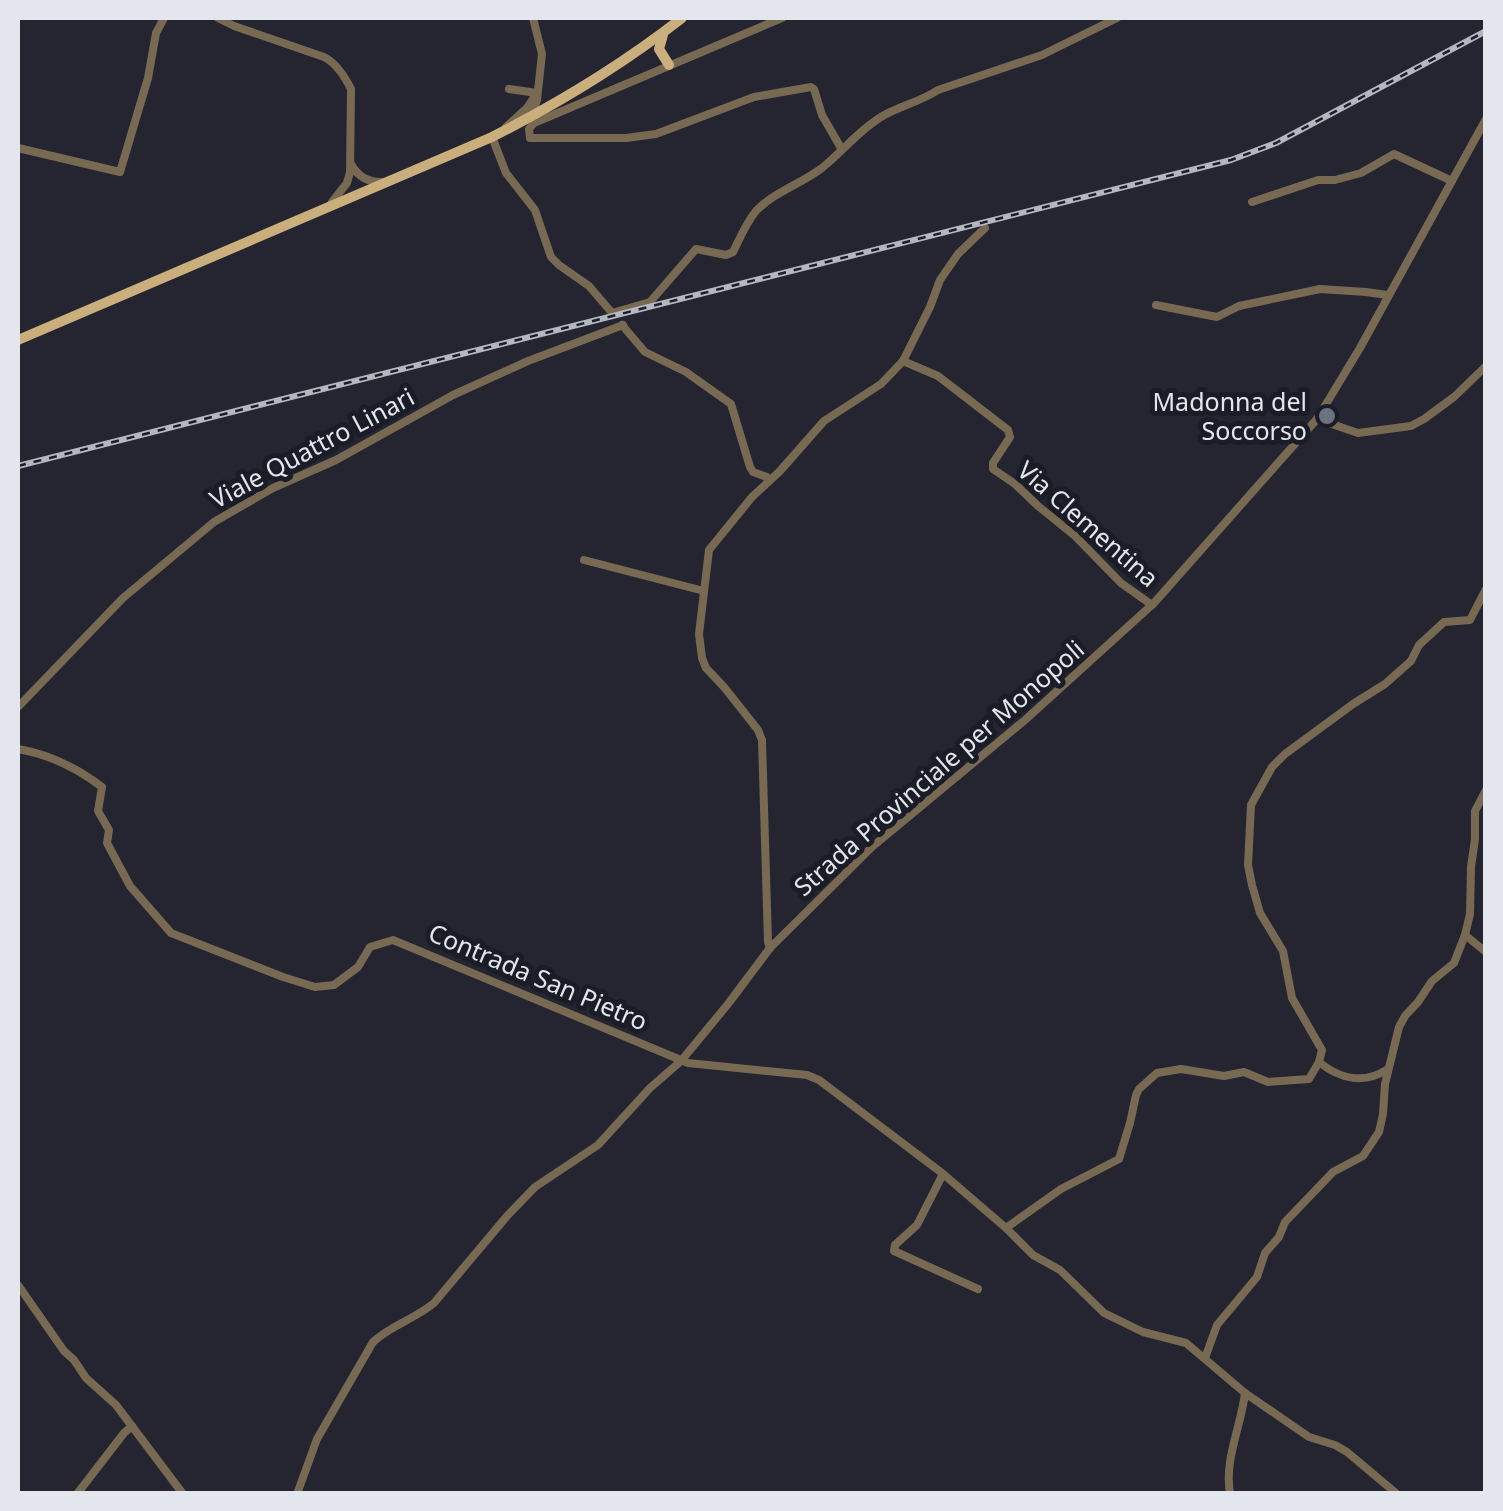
<svg xmlns="http://www.w3.org/2000/svg" width="1503" height="1511" viewBox="0 0 1503 1511" font-family="'Noto Sans',sans-serif">
  <rect width="100%" height="100%" fill="#242531"/>
  <g fill="none" stroke-linecap="round" stroke-linejoin="round">
    <g stroke="#786a52" stroke-width="8">
      <path d="M218,18L234,26L324,57C336,63 345,77 351,89L350,172L347,183L332,202"/>
      <path d="M782,18L534,123L529,129L530,138H626L656,134L754,97L811,87L814,89L822,115L841,148"/>
      <path d="M509,89L537,93"/>
      <path d="M532,116L537,100L542,54L533,18"/>
      <path d="M506,127L527,108L537,93"/>
      <path d="M492,137L506,173L535,210L551,257L559,265L589,286L613,314"/>
      <path d="M18,148L120,172L148,78L156,33L164,18"/>
      <path d="M351,164C358,177 369,183 384,182"/>
      <path d="M1252,202L1318,180H1335L1361,173L1394,154L1452,181"/>
      <path d="M1156,305L1217,317L1239,306L1320,289L1366,292L1387,295"/>
      <path d="M612,313L650,302L696,249L726,255L733,252C740,238 746,223 756,211C774,192 801,184 822,168C842,152 858,131 881,117C899,106 920,102 938,90L1042,55L1117,18"/>
      <path d="M622,325L645,352L686,372L731,404L750,467L753,472L767,477L768,482"/>
      <path d="M903,361L938,376L1008,430L1010,437L993,463V469L1015,484L1038,506L1075,536L1121,583L1152,605"/>
      <path d="M1317,419L1358,433L1411,426L1424,419L1454,397L1486,366"/>
      <path d="M584,560L704,591"/>
      <path d="M18,707L123,598L214,522L273,488L336,460L453,395L528,361L623,325"/>
      <path d="M18,749C48,754 77,768 102,787L98,811L109,830L107,843L130,886L171,933L283,977L315,987L334,985L358,967L370,947L393,940L688,1063L807,1075L819,1080L942,1173L1006,1228L1033,1255L1060,1270L1104,1313L1143,1332L1186,1343L1245,1393L1309,1437L1335,1445L1347,1452L1397,1494"/>
      <path d="M1465,935L1486,952"/>
      <path d="M770,948L768,942L762,740L758,730L724,687L706,668L702,658L699,634L709,550L752,497L780,471L824,421L881,384L903,361L930,307L940,280L958,254L985,228"/>
      <path d="M1388,1069C1365,1084 1341,1080 1319,1062L1322,1050L1292,998L1283,951L1260,913L1252,885L1248,865L1251,805L1272,767L1285,754L1353,704L1385,684L1411,661L1419,645L1444,622L1470,620L1486,589"/>
      <path d="M943,1174L917,1225L895,1245L894,1251L978,1289"/>
      <path d="M1006,1228L1061,1189L1119,1159L1130,1123L1136,1095L1139,1089L1157,1073L1181,1069L1224,1076L1244,1072L1268,1082L1309,1079L1319,1062"/>
      <path d="M18,1285L64,1351L74,1360L86,1378L116,1405L183,1494"/>
      <path d="M1205,1358L1217,1325L1257,1277L1265,1253L1279,1237L1285,1222L1333,1172L1363,1156L1379,1132L1383,1114L1385,1084L1399,1027L1405,1016L1418,1002L1432,981L1454,963L1465,935L1470,914L1471,867L1475,839V811L1486,790"/>
      <path d="M77,1494L124,1433L132,1426"/>
      <path d="M297,1494L317,1439L373,1342C391,1325 415,1319 434,1303L507,1216L535,1187L598,1145L650,1088L681,1061L728,1004L770,948L872,847L1025,720L1154,603L1317,419L1360,348L1486,119"/>
      <path d="M1230,1494C1224,1459 1241,1427 1245,1393"/>
    </g>
    <g stroke="#caae7b" stroke-width="10">
      <path d="M663,35L659,49L669,65"/>
      <path d="M18,340L492,137C559,103 623,64 682,18"/>
    </g>
    <defs>
      <path id="rail" d="M18,466L1231,160L1276,143L1486,31"/>
    </defs>
    <use href="#rail" stroke="#b5b7c0" stroke-width="6"/>
    <use href="#rail" stroke="#1a1c27" stroke-width="2.5" stroke-dasharray="8" stroke-linecap="butt"/>
  </g>
  <circle fill="#6b7280" stroke="#1a1c27" stroke-width="4" cx="1327" cy="416" r="10"/>
  <g text-anchor="middle" stroke-width="10" stroke-linejoin="round" paint-order="stroke">
    <g font-size="25" fill="#e4e6ee" stroke="#1a1c27" text-anchor="end">
      <text x="1307" y="411">Madonna del<tspan x="1307" dy="29">Soccorso</tspan></text>
    </g>
    <g font-size="25" fill="#e4e6ee" stroke="#1a1c27">
      <text transform="translate(312 448) rotate(-28)" y="9">Viale Quattro Linari</text>
      <text transform="translate(1088 524) rotate(41)" y="9">Via Clementina</text>
      <text transform="translate(939 768) rotate(-41)" y="9">Strada Provinciale per Monopoli</text>
      <text transform="translate(538 977) rotate(23)" y="9">Contrada San Pietro</text>
    </g>
  </g>
  <rect width="1503" height="1511" fill="none" stroke="#e4e6ee" stroke-width="40"/>
</svg>
